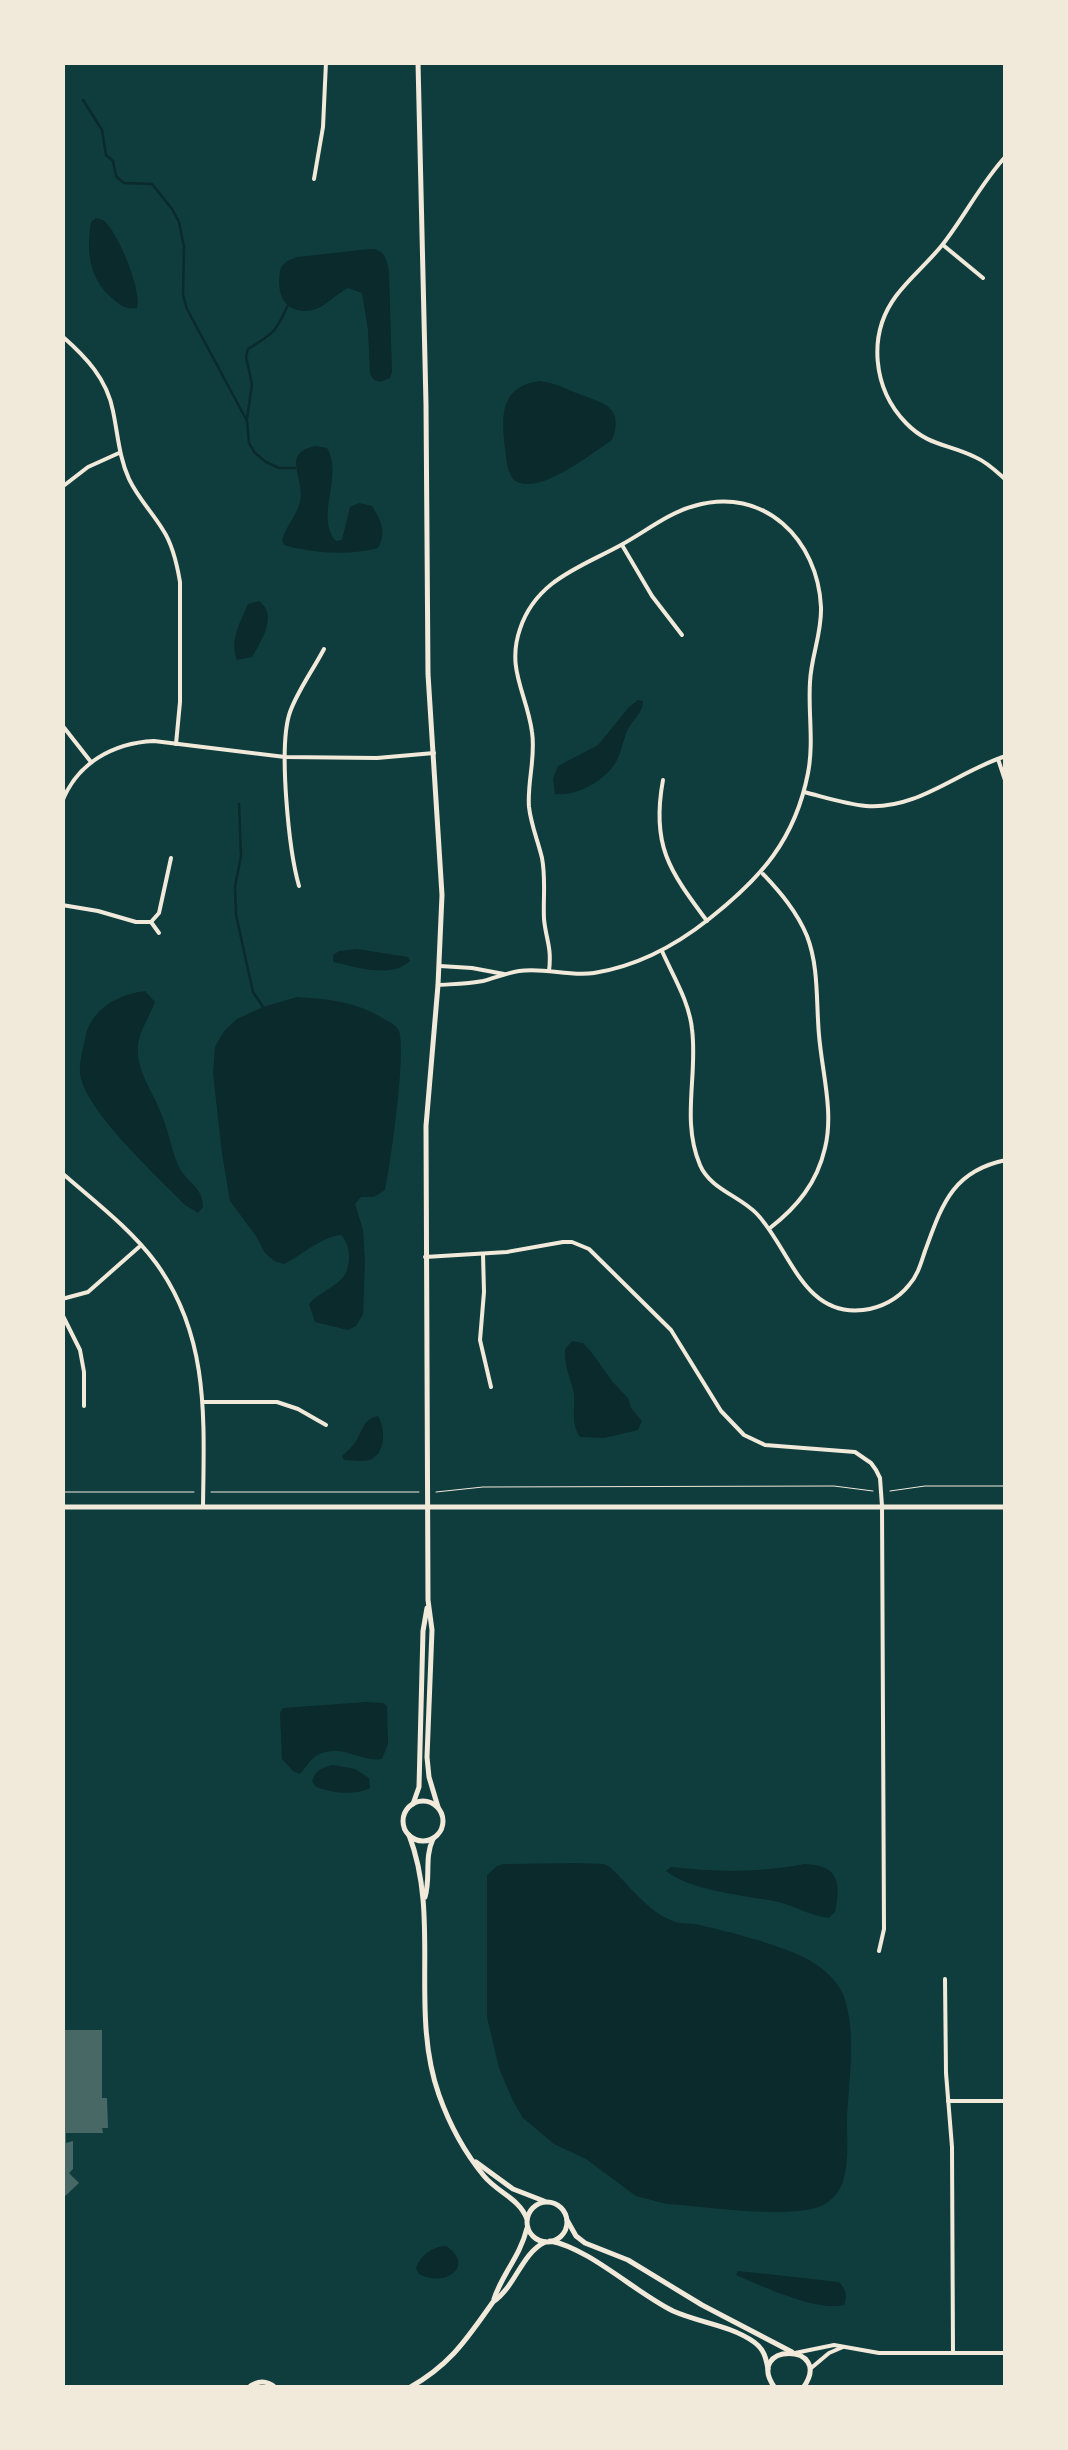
<svg xmlns="http://www.w3.org/2000/svg" width="1068" height="2450" viewBox="0 0 1068 2450" font-family="'Space Grotesk',sans-serif">
  <rect width="100%" height="100%" fill="#0f3d3e"/>
  <g fill="#0a2a2b">
    <path d="M96,218C98,219 101,219 103,220C118,231 142,291 137,308C127,309 122,307 114,300C89,280 86,252 91,222Z"/>
    <path d="M370,249C384,248 387,260 389,271L392,372L390,378L380,382L374,380L370,374L368,330L362,293L348,288C336,294 325,307 313,310C283,316 275,291 281,267L287,261L297,257Z"/>
    <path d="M539,381C557,383 563,388 579,394C602,403 625,406 612,440C591,454 553,484 528,484C523,484 517,483 513,479C507,471 506,457 505,448C501,416 500,387 539,381Z"/>
    <path d="M316,446L327,448C344,477 314,517 336,541L342,540L350,507L359,503L372,506C381,520 387,532 378,548C350,556 311,553 284,545L282,540C286,527 295,517 299,505C308,480 278,453 316,446Z"/>
    <path d="M259,601C278,615 262,640 252,657L237,660C229,641 240,623 248,604Z"/>
    <path d="M638,700L643,701C643,713 634,718 628,729C623,739 622,750 617,760C607,780 576,797 555,794L553,778L558,766L598,745L629,707Z"/>
    <path d="M357,949L408,957L410,961C390,979 357,967 333,962V955L339,951Z"/>
    <path d="M145,991L155,1002C150,1016 140,1029 138,1045C135,1071 155,1094 163,1118C169,1134 172,1153 180,1169C189,1184 203,1188 203,1207L198,1213L185,1205C159,1178 83,1109 80,1073C79,1060 84,1046 86,1034C93,1008 119,994 145,991Z"/>
    <path d="M297,997C327,999 352,1001 379,1016C385,1020 394,1023 398,1029C408,1043 390,1168 385,1190L374,1197H361L355,1204L363,1230L365,1261L363,1314L356,1326L348,1330L315,1322L309,1304C318,1293 336,1287 344,1276C352,1263 350,1244 341,1235C321,1237 302,1255 284,1264L274,1261L265,1253L256,1236L230,1201L222,1154L213,1073L215,1047L224,1031L237,1019L263,1007Z"/>
    <path d="M572,1341L583,1343L592,1353L612,1381L628,1398L631,1408L642,1421L638,1430L604,1438L580,1437C569,1421 577,1407 573,1389C569,1375 564,1364 565,1349Z"/>
    <path d="M378,1416C385,1427 387,1454 369,1460C363,1462 351,1460 344,1460L342,1456C346,1452 350,1449 354,1444C363,1432 362,1419 378,1416Z"/>
    <path d="M366,1702L383,1703L387,1706L388,1744L382,1759C360,1763 342,1742 316,1756C309,1760 305,1769 300,1774L293,1771L282,1759L280,1713L283,1708Z"/>
    <path d="M333,1765L355,1769L369,1778L370,1788C354,1796 333,1793 316,1787L312,1781C315,1770 323,1767 333,1765Z"/>
    <path d="M577,1863L604,1864L610,1867C628,1884 648,1912 673,1921C679,1924 688,1923 695,1924C726,1931 793,1947 817,1965C829,1973 841,1986 845,2000C857,2038 848,2082 847,2121C847,2142 849,2161 843,2181C840,2191 834,2198 825,2204C797,2221 702,2206 667,2204L636,2196L586,2159L554,2144L523,2118L513,2101L499,2068L487,2017V1875L497,1866L503,1864Z"/>
    <path d="M804,1864C839,1865 841,1882 835,1912L829,1918C810,1916 793,1905 774,1901C745,1896 689,1890 666,1871L671,1867C715,1872 760,1873 804,1864Z"/>
    <path d="M446,2246C476,2266 445,2288 419,2274L416,2269C419,2256 433,2246 446,2246Z"/>
    <path d="M738,2271L839,2282C846,2290 848,2295 844,2305C818,2312 761,2286 736,2275Z"/>
  </g>
  <g fill="none" stroke-linecap="round" stroke-linejoin="round">
    <g stroke="#0a2a2b" stroke-width="2.5">
      <path d="M83,100L102,130L106,155L113,161L116,176L119,179L124,183L152,184L172,209L179,222L184,247L183,295L187,309L247,421L249,443L255,453L266,462L279,468H295"/>
      <path d="M247,419L252,384L246,357L248,349C273,334 276,332 288,305"/>
      <path d="M239,804L241,856L235,887L236,915L253,992L263,1007"/>
    </g>
  </g>
  <path fill="#486865" d="M62,2030H102V2098H107L108,2128H102L103,2133H66V2143L73,2141V2169L69,2173L79,2183L62,2199Z"/>
  <g fill="none" stroke-linecap="round" stroke-linejoin="round">
    <g stroke="#f1e9da" stroke-width="1">
      <path d="M890,1491L925,1486H1006"/>
      <path d="M62,1492H194"/>
      <path d="M211,1492H419"/>
      <path d="M436,1492L483,1487L834,1486L873,1491"/>
    </g>
    <g stroke="#f1e9da" stroke-width="4">
      <path d="M1006,156C981,183 965,216 943,244C928,263 910,277 896,296C867,335 873,389 906,423C928,446 949,444 975,457C987,462 996,471 1006,480"/>
      <path d="M314,179L323,127L326,62"/>
      <path d="M943,245L983,278"/>
      <path d="M62,336C86,357 107,379 113,411C118,435 119,457 129,479C138,498 152,512 163,530C173,545 177,564 180,582V702L176,744"/>
      <path d="M62,487L88,467L119,453"/>
      <path d="M622,545L652,596L682,635"/>
      <path d="M62,725L91,762"/>
      <path d="M998,759L1006,783"/>
      <path d="M663,780C651,845 669,870 707,921"/>
      <path d="M804,792C824,797 845,804 866,806C918,810 958,771 1006,756"/>
      <path d="M62,802C77,763 113,743 154,741L285,757L377,758L434,753"/>
      <path d="M763,874C781,893 797,912 807,936C819,967 816,1002 819,1035C822,1072 834,1112 825,1148C817,1183 797,1207 770,1228"/>
      <path d="M299,886C289,851 278,746 290,712C298,690 313,670 324,649"/>
      <path d="M62,905L98,911L136,922H151L159,913L171,858"/>
      <path d="M151,922L159,933"/>
      <path d="M662,951C673,976 689,1001 692,1029C698,1075 681,1120 700,1165C710,1189 740,1196 757,1214C790,1249 803,1317 863,1310C881,1308 898,1299 909,1285C918,1275 921,1263 925,1251C942,1205 952,1171 1006,1160"/>
      <path d="M440,966L472,968L504,974"/>
      <path d="M438,985C453,984 468,984 483,981C495,978 506,973 519,971C545,967 569,977 594,973C638,966 675,946 709,919C761,878 795,840 808,773C814,742 808,712 810,682C811,657 822,633 821,607C818,540 764,485 694,506C668,513 645,532 621,545C581,567 536,580 520,629C506,669 527,694 532,732C536,757 527,782 529,807C531,825 538,841 542,858C546,879 543,898 544,919C546,940 552,947 549,971"/>
      <path d="M62,1173C94,1201 131,1229 156,1263C210,1337 204,1420 203,1507"/>
      <path d="M483,1254L484,1292L480,1340L491,1387"/>
      <path d="M425,1257L507,1252L563,1242H572L589,1249L671,1330L721,1411L744,1435L765,1445L855,1452L871,1463L876,1470L880,1478L882,1506L884,1929L879,1951"/>
      <path d="M62,1299L88,1292L139,1247"/>
      <path d="M62,1314L80,1350L84,1372V1406"/>
      <path d="M203,1402H277L298,1409L326,1425"/>
      <path d="M945,1979L946,2073L952,2147L953,2353"/>
      <path d="M948,2101H1006"/>
      <path d="M795,2353L834,2345L879,2353H1006"/>
      <path d="M810,2369L829,2353L843,2347"/>
    </g>
    <g stroke="#f1e9da" stroke-width="5">
      <path d="M418,62L426,404L428,674L442,895L438,985L426,1126L428,1600L432,1630L427,1757L429,1777L438,1807"/>
      <circle cx="423" cy="1821" r="20"/>
      <path d="M413,1804L419,1787L423,1631L427,1608"/>
      <path d="M409,1835C441,1918 409,2011 439,2095C449,2123 465,2153 484,2176C498,2193 519,2198 527,2219"/>
      <path d="M425,1897C431,1877 424,1858 433,1839"/>
      <path d="M476,2162L513,2189L544,2201"/>
      <circle cx="547" cy="2222" r="20"/>
      <path d="M567,2220L576,2236L585,2243L628,2260L702,2305L792,2352"/>
      <path d="M550,2241C589,2248 636,2293 673,2311C700,2323 730,2325 754,2342C764,2349 766,2358 768,2369"/>
      <path d="M494,2299C502,2274 520,2257 527,2228"/>
      <path d="M248,2388C257,2380 267,2380 276,2388"/>
      <path d="M409,2388C451,2364 466,2340 493,2302C516,2286 521,2254 545,2242"/>
      <path d="M775,2388C742,2342 836,2342 803,2388"/>
    </g>
    <path stroke="#f1e9da" stroke-width="5" d="M62,1507H1006"/>
  </g>
  <rect width="1068" height="2450" fill="none" stroke="#f1e9da" stroke-width="130"/>
</svg>
